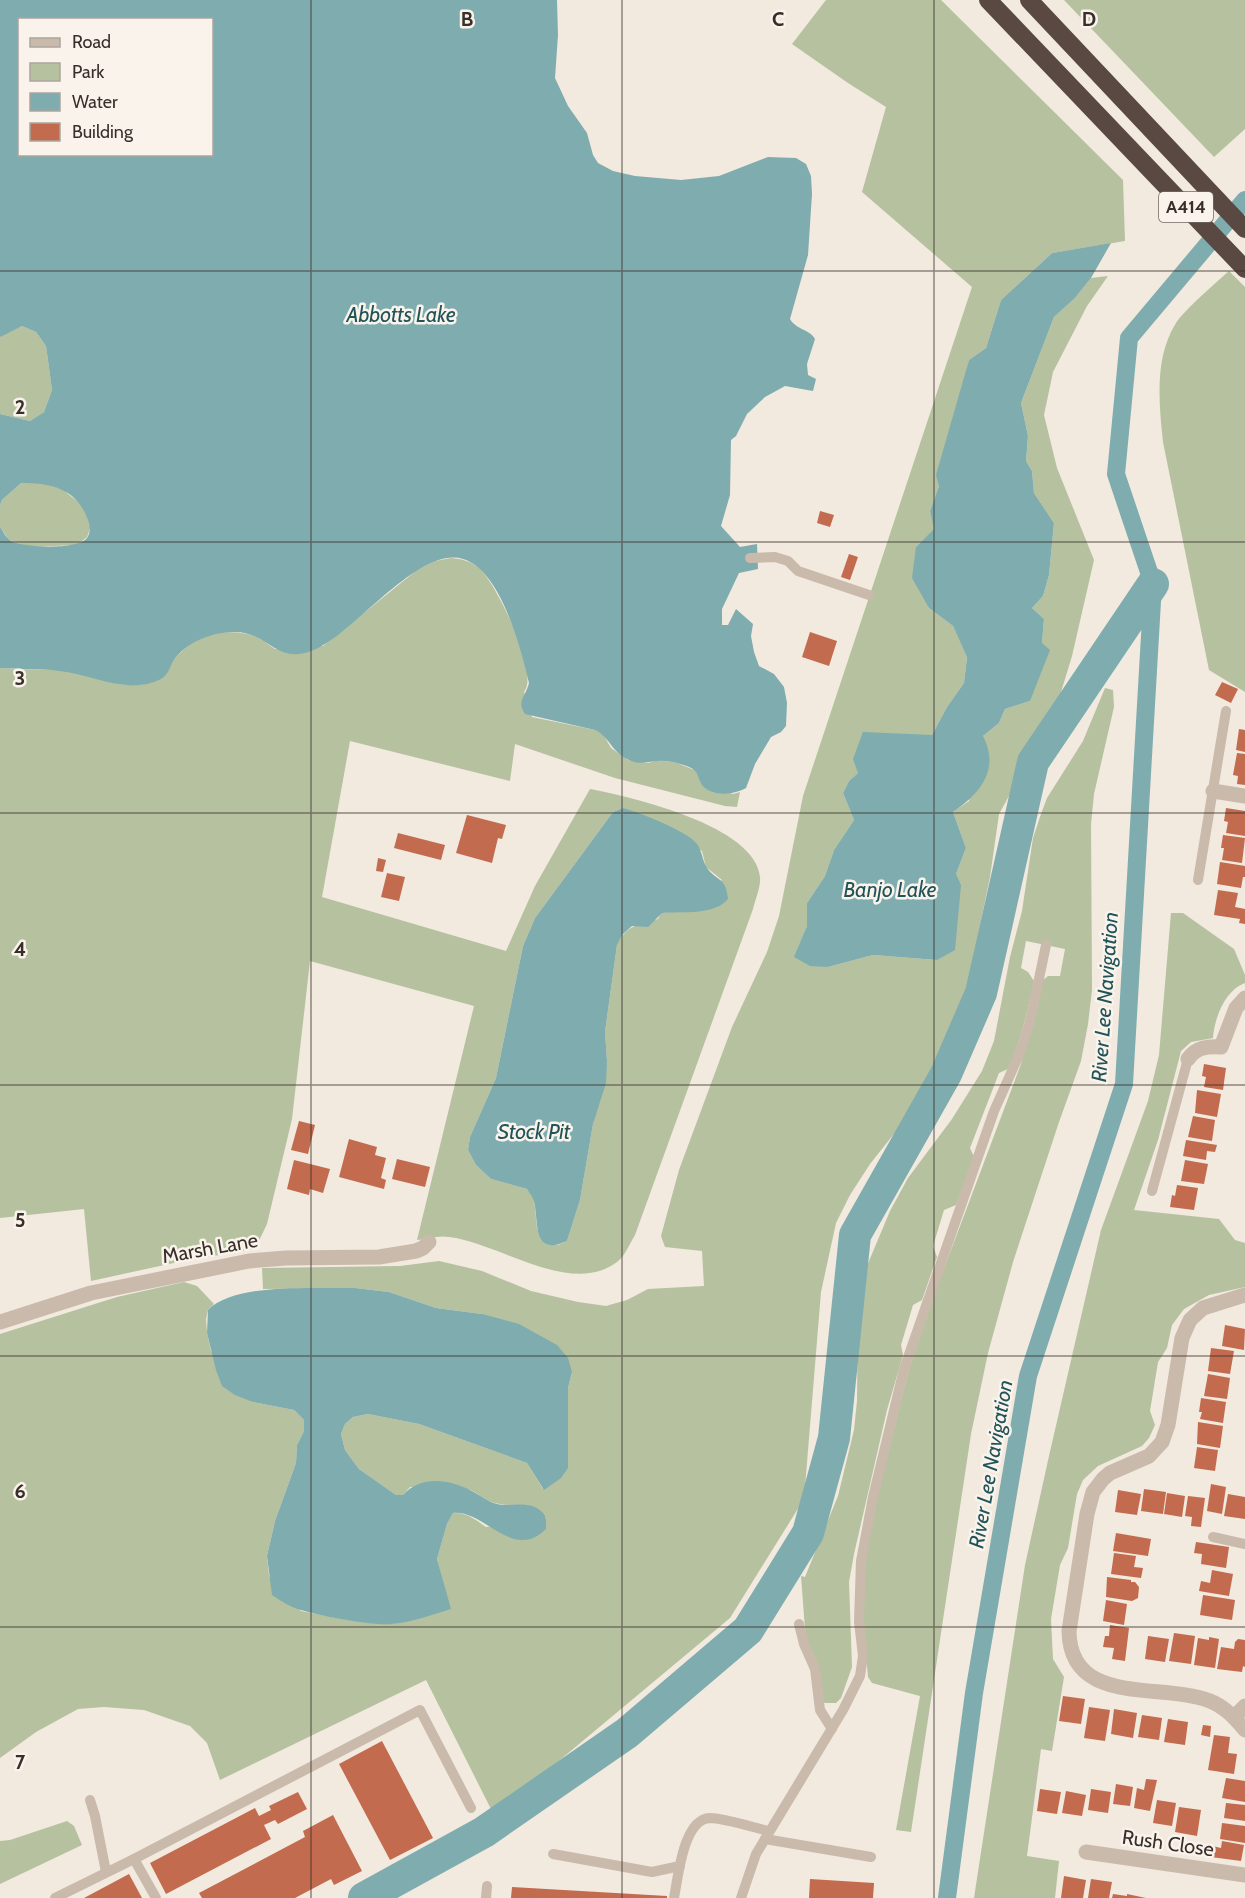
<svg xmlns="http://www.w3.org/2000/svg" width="1245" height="1898" viewBox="0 0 1245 1898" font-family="Cabin,sans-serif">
  <rect width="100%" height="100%" fill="#f2e9df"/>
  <g fill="#b5c19f" fill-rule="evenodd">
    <path d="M826,0H941L1123,180L1125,241L1052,253L1001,300L986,348L969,360L939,486L930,511L935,529L916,547L929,608L953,626L967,656L964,683L947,707L932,735L858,773L849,781L843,793L854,820L834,850L825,876L807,903V926L795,957L828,967L873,955L937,960L956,874L966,848L953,812L969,801L983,736L999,723L1005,709L1030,701L1042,643L1044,619L1032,608L1043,596L1049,575L1054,523L1034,493L1032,471L1026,461L1028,436L1021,403L1054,317L1075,298L1091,278L1108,276L1087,306L1053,372L1044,415L1057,468L1094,560L1072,656L1054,715L999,814L990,877L962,1013L953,1047L932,1086L870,1164L850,1195L836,1223L821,1292L804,1499L730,1618L494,1815L426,1680L220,1780L207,1743L190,1726L144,1710L104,1707L78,1709L36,1732L0,1758V1334L117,1297L184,1282L197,1286L214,1304L208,1310L206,1319L207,1333L211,1351L253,1402L294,1410L304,1420V1431L297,1445L296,1463L275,1521L267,1556L269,1576L301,1611L347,1620L391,1624L450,1609L437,1559L447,1524L453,1513C467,1512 476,1520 486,1527L546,1518C534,1499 514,1508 495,1503C486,1501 479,1494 471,1490C459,1486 425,1487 410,1487L403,1495H396L359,1469L345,1450L341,1434L345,1424L353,1417L368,1414L419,1424L527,1463L543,1489L568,1408V1388L572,1372L482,1314L436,1308L389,1292L355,1288L263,1289L262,1268L400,1266L439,1261L482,1271L531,1291L578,1302L606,1306L627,1300L648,1289L704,1286L702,1251L665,1247L661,1236L679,1170L732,1027L767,952L779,916L803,796L972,287L862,192L886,107L848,83L792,44Z"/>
    <path d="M1064,0H1245V129L1214,157Z"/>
    <path d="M1229,271L1245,287V692L1209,670L1163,442C1159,403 1154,358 1176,323C1186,308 1215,284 1229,271Z"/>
    <path d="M22,326L36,332L46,346L52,390L44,412L30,421L0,414V337L2,334Z"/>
    <path d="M21,483H41L62,489L83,506L91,526L87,537L77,545L29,547L9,540L0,527V505L2,500Z"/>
    <path d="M451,558C462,559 471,561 480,569C497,585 540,674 524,692L532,717L595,730L603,734L611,748L628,760L648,763L659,760L677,763L697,771L701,783L733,794L740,792L737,807L725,806L615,778L515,744L510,781L350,741L322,897L506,951L535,886L590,789C632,797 756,826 760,877C761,887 755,900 753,909L635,1235C630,1243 625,1256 617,1262C570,1297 500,1243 449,1237C439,1235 427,1239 417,1240L474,1006L310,961L292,1119L267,1224L255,1249L178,1262L91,1281L84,1209L0,1218V668C26,671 52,667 78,673C101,679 119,688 144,684C170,679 163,671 177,656C182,651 192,642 198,639C215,631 243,629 260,639C265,641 270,646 275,649L323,646L417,570L435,561ZM623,808L702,851L706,867L722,880L681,911L661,913L658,919C637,925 627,925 617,945L605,1032L607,1061L593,1124L580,1200L567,1241L558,1245L547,1244L537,1228L534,1199L527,1189L491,1179L476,1165L468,1150L470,1137L496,1078L523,946L535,918L613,812Z"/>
    <path d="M1105,688L1113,690L1114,707L1094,794L1091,824L1092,990L1088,1024L1081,1061L1059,1122L1013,1262L988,1353L971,1434L911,1832L896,1830L920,1696L872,1683L868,1677L862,1611L866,1558L876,1503L909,1369L939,1282L1021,1064L1042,981L1048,976H1060L1065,949L1026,941L1021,968L1028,972L1034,981L1025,1021L1010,1068L999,1073L970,1148L974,1157L956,1205L944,1210L933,1246L937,1257L922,1300L913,1305L901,1345L903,1355L887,1410L854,1554L849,1582L852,1667L841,1698L836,1703H825L822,1701L805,1629L801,1576L805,1577L838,1496L854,1430L857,1401L858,1299L864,1273L890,1211L908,1178L952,1119L982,1071L994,1041L1010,957L1022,911L1033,838L1041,814L1047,798L1083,741Z"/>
    <path d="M1171,913H1183L1234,949L1245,975V983C1225,990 1214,1019 1213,1038L1191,1042L1181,1051L1158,1140L1134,1210L1219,1219L1235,1240L1245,1243V1287L1209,1295L1184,1309L1172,1325L1167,1348L1158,1362L1150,1411L1155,1425L1149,1438L1142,1446L1098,1466L1083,1480L1077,1494L1068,1548L1060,1565L1051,1619L1053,1659L1064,1677L1052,1751L1041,1749L1027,1856L1059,1861L1055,1898H974L1025,1565L1049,1456L1101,1230L1148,1101L1159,1055Z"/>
    <path d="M67,1821L74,1826L82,1845L0,1884V1841L10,1840Z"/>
  </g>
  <g fill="#7facae" fill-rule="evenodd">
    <path d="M0,0H557L558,35L555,78L568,106L587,133L593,155L598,163L613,171L635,176L681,180L719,176L768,157L796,158L806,164L811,176L812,194L808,255L790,319C796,330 810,329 815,339L807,364L808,375L816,379L813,391L785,386L765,397L747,414L736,436L731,440L730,495L721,526L740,547L757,544L758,569L739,573L722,609V625H728L736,609L753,624L751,636L754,652L759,666L774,674L784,687L787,703L786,726L781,732L771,737L755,764L746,788C734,795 712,797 702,785C697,777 699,771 689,767C680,763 666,760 657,761C647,762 639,765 629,760C612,753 610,737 595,730L525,714C516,701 526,696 529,683C521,649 501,570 463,559C420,546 358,628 320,647C276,670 270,630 232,632C210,633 190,641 176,657C170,664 169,675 161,679C127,696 93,674 59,671C39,668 20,670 0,668V527C3,531 6,538 11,541C25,548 78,550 87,538C91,532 90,525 88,520C77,489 52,483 21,483L2,500L0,505V414L30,421L44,412L52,390L46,346L36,332L22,326L0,337ZM20,20H212V154H20Z"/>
    <path d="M1111,243L1091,278L1075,298L1054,317L1021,403L1028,436L1026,461L1032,471L1034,493L1054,523L1049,575L1043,596L1032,608L1044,619L1042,643L1050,650L1030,701L1005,709L999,723L983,736C1000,769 981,793 953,812L966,848L956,874L961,885L955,950L937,960L873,955L828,967L810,966L794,957L807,926V903L825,876L834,850L854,820L843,793L849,781L858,773L853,759L863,732L932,735L947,707L964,683L967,657L953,626L929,608L912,578L916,547L934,529L930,511L939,486L936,475L969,360L986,348L1001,300L1052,253Z"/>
    <path d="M623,808C639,812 689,832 697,844C702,851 702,859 706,866C714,881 726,875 728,899C713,916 683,911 662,913L648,927L632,926L623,934L617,945L605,1032L607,1061L606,1083L593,1124L580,1200L567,1241C532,1257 539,1223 534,1201C533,1197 529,1193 527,1189L491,1179L476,1165L468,1150L470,1137L496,1078L523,946L535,918L613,812Z"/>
    <path d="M355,1288L389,1292L436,1308L482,1314L519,1324L557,1345L568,1358L572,1372L568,1388V1468L561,1478L544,1490L527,1463L419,1424L368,1414L353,1417L345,1424L341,1434L345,1450L359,1469L396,1495H403C421,1475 449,1479 472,1491C480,1495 488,1502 497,1504C511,1507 530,1500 542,1512C547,1516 546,1523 546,1529C513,1562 485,1510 453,1513L447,1524L437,1559L451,1609C432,1615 412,1622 392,1624C373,1626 320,1616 301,1610C290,1607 281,1601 272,1595L267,1556L275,1521L296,1463L297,1445L304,1431V1420L294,1410L253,1402L235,1395L222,1386L216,1370L207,1333L208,1310C235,1282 317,1289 355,1288Z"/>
  </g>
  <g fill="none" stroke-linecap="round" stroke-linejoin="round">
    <path stroke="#7facae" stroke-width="18" d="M947,1898L974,1693L1028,1376L1124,1084L1153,584L1116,474L1129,338L1245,200"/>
    <path stroke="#7facae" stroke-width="32" d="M364,1898L484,1832L627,1733L748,1630L808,1533L834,1438L855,1235L946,1074L981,993L1033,762L1153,584"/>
  </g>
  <g fill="#c26b4e">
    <path d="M820,511L834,515L830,527L817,523Z"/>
    <path d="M849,554L858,557L850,580L841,577Z"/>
    <path d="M810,632L837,641L829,666L802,657Z"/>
    <path d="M1222,682L1238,689L1231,703L1215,695Z"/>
    <path d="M1239,729L1245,730V752L1236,750Z"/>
    <path d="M1237,753L1245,754V785L1237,784L1238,776L1233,775Z"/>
    <path d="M1226,808L1245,811V836L1226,833L1228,822L1224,821Z"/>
    <path d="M467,815L506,825L502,839L498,838L492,863L456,853Z"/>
    <path d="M398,833L445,845L441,860L394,848Z"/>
    <path d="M1223,835L1245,838L1242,863L1222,860L1224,848H1221Z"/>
    <path d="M378,858L386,860L383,872L376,871Z"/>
    <path d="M1220,862L1245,866V877H1243L1241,888L1217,884Z"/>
    <path d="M387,873L405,877L399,901L381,897Z"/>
    <path d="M1218,890L1238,893L1235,907L1245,909V924L1239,923L1240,919L1214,915Z"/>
    <path d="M1204,1064L1226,1068L1223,1090L1204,1087L1206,1077L1202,1076Z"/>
    <path d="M1197,1090L1221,1094L1217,1117L1195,1113Z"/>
    <path d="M1193,1116L1215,1120L1212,1141L1188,1137Z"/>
    <path d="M299,1121L315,1125L308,1154L291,1150Z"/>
    <path d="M349,1139L377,1147L375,1155L386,1158L381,1178L386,1180L384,1189L339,1177Z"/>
    <path d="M1186,1140L1217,1145L1215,1152L1207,1151L1206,1160L1183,1156Z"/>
    <path d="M397,1159L430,1167L425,1187L392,1179Z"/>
    <path d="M294,1160L330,1169L323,1193L310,1189L309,1195L287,1189Z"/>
    <path d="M1185,1160L1208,1164L1204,1184L1181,1181Z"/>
    <path d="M1177,1185L1198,1188L1194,1210L1170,1207L1172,1195L1175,1196Z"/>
    <path d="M1225,1325L1245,1329L1244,1350L1222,1346Z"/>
    <path d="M1211,1348L1234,1351L1230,1374L1208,1371Z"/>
    <path d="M1208,1374L1230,1378L1227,1399L1204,1396Z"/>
    <path d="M1201,1398L1226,1402L1223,1423L1200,1419L1202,1412H1199Z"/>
    <path d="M1198,1422L1223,1426L1220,1448L1197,1444Z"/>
    <path d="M1197,1447L1218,1450L1215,1471L1194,1468Z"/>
    <path d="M1211,1484L1226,1487L1222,1514L1207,1511Z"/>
    <path d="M1144,1489L1166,1492L1163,1514L1141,1511Z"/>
    <path d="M1118,1490L1141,1494L1137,1515L1115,1512Z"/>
    <path d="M1167,1493L1185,1496L1182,1517L1164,1514Z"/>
    <path d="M1228,1494L1245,1497V1519L1224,1516Z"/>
    <path d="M1188,1496L1205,1498L1201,1527L1191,1526L1192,1517L1185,1516Z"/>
    <path d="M1116,1533L1151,1539L1148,1556L1113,1551Z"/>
    <path d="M1196,1542L1229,1547L1226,1568L1201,1564L1202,1554L1194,1553Z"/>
    <path d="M1114,1553L1136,1556L1134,1567L1143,1568L1141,1578L1111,1574Z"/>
    <path d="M1212,1570L1233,1574L1229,1596L1199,1591L1201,1581L1210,1583Z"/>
    <path d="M1107,1577L1131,1580V1582H1135L1139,1587L1138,1598L1132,1601L1106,1597Z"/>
    <path d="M1203,1595L1235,1600L1232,1620L1200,1615Z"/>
    <path d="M1106,1600L1127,1604L1124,1625L1103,1621Z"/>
    <path d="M1110,1625L1129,1628L1125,1661L1112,1659L1114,1648L1103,1647L1105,1636H1109Z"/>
    <path d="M1174,1633L1195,1636L1191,1664L1169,1661Z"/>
    <path d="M1148,1636L1169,1639L1165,1662L1145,1659Z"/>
    <path d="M1209,1637L1219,1639L1215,1668L1194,1665L1198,1638L1209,1640Z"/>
    <path d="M1238,1639L1245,1640V1667L1243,1666L1242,1672L1217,1669L1221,1647L1234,1649L1235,1642Z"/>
    <path d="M1063,1696L1085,1699L1081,1724L1059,1721Z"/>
    <path d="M1089,1707L1110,1710L1105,1741L1084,1738Z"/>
    <path d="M1114,1709L1137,1713L1133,1738L1111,1734Z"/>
    <path d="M1142,1715L1162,1718L1159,1740L1138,1737Z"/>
    <path d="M1168,1719L1188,1722L1185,1745L1164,1742Z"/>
    <path d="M1203,1725L1211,1726L1210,1737L1201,1735Z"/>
    <path d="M1214,1735L1230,1737L1228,1753L1237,1754L1234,1774L1208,1770Z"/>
    <path d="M382,1741L433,1838L390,1860L339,1764Z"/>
    <path d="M1226,1778L1245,1781V1802L1222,1798Z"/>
    <path d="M1146,1779L1157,1780L1150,1811L1134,1808L1137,1788L1144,1790Z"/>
    <path d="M1116,1784L1133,1787L1130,1806L1113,1804Z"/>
    <path d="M1040,1789L1061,1792L1057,1814L1037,1811Z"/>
    <path d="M1091,1789L1111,1792L1108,1813L1088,1810Z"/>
    <path d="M1066,1791L1086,1795L1082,1816L1062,1813Z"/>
    <path d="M298,1792L307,1809L278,1824L275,1820L264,1825L271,1839L166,1894L150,1863L255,1808L259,1816L271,1810L269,1806Z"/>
    <path d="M1157,1800L1176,1803L1172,1826L1153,1823Z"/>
    <path d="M1226,1803L1245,1805V1821L1224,1818Z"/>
    <path d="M1179,1807L1201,1810L1197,1836L1175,1832Z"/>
    <path d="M333,1815L362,1871L334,1885L331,1879L295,1898H202L199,1893L305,1837L303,1831Z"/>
    <path d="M1222,1823L1245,1826V1843L1220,1839Z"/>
    <path d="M1222,1841L1244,1845L1241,1861L1211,1857L1212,1846L1221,1848Z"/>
    <path d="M129,1874L142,1898H84Z"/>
    <path d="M1064,1876L1086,1880L1083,1898H1061Z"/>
    <path d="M810,1879L874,1883L873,1898H809Z"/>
    <path d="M1091,1879L1112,1882L1109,1898H1088Z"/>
    <path d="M512,1887L667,1896V1898H511Z"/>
    <path d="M1113,1894L1127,1896V1894L1146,1898H1112Z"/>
  </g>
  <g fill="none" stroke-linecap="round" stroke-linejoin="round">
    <g stroke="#cabaab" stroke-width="10">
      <path d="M750,558L775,557L788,561L798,571L869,595"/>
      <path d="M1198,880L1226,711"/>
      <path d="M1152,1191L1188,1059"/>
      <path d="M1213,1537L1245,1544"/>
      <path d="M799,1624L804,1644L815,1669L820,1710L832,1729"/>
      <path d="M90,1800L95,1816L106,1872"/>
      <path d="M765,1839L871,1857"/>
      <path d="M553,1854L652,1872L680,1866"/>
      <path d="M134,1859L420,1710L471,1808"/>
      <path d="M55,1898L134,1859L156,1898"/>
      <path d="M486,1898L487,1886"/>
      <path d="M674,1898C678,1878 683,1819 710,1818C724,1818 755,1828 769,1831"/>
      <path d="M741,1898L756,1854L843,1710L860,1676L863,1656L859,1622L861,1561L873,1497L904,1369L994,1111L1019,1055L1030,1022L1046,945"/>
    </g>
    <g stroke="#cabaab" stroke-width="15">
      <path d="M1213,791L1245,796"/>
      <path d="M1188,1059C1196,1047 1208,1046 1221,1047L1236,1008L1245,998"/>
      <path d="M1245,1295L1203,1308L1190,1320L1182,1338L1168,1425L1162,1442L1149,1456L1110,1473L1103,1479L1093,1492L1087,1514L1069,1631C1070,1707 1161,1682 1210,1701C1225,1707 1235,1718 1245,1730"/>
      <path d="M0,1322L91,1293L249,1261L286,1258L379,1257L416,1251L423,1248L429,1242"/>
      <path d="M1234,1717L1245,1706"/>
      <path d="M1086,1852L1245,1875"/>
    </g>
    <g stroke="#594942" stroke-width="18">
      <path d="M988,0L1245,269"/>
      <path d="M1029,0L1245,229"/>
    </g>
  </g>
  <path fill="none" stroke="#382f2a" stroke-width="1.5" stroke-opacity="0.55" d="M311,0V1898M622,0V1898M934,0V1898M0,271H1245M0,542H1245M0,813H1245M0,1085H1245M0,1356H1245M0,1627H1245"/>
  <g text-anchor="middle" stroke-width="5" stroke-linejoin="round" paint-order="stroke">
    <rect fill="#faf3ec" stroke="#726a64" stroke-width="1.5" x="1159" y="192" width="54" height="30" rx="4.5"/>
    <g font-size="18" font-weight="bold" fill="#382f2a">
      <text x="1186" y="213">A414</text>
    </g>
    <g font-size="20" fill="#382f2a" stroke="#faf3ec">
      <text transform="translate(210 1248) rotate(-10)" y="7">Marsh Lane</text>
      <text transform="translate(1168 1843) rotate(8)" y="7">Rush Close</text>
    </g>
    <g font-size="21" font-style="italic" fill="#215459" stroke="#faf3ec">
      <text x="401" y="322">Abbotts Lake</text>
      <text x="890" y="897">Banjo Lake</text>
      <text transform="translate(1105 997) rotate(-86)" y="7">River Lee Navigation</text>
      <text x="534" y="1139">Stock Pit</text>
      <text transform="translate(991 1464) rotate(-80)" y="7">River Lee Navigation</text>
    </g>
  </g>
  <g font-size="20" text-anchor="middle" font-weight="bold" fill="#382f2a" stroke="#faf3ec" stroke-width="5" stroke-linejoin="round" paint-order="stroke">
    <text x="467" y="26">B</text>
    <text x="778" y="26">C</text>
    <text x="1089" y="26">D</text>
    <text x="20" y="414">2</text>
    <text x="20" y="685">3</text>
    <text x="20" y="956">4</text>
    <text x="20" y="1227">5</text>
    <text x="20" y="1498">6</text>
    <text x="20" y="1769">7</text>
  </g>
  <rect x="18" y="18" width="195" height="138" fill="#faf3ec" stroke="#aca59e" stroke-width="1.5"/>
  <rect x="30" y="38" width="30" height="9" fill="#cabaab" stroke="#aca59e" stroke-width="1.5"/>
  <text x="72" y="48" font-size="18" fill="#382f2a">Road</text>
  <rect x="30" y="63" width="30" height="18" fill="#b5c19f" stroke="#aca59e" stroke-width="1.5"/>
  <text x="72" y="78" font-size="18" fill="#382f2a">Park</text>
  <rect x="30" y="93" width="30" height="18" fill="#7facae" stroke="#aca59e" stroke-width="1.5"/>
  <text x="72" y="108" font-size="18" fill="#382f2a">Water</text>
  <rect x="30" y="123" width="30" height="18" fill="#c26b4e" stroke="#aca59e" stroke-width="1.5"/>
  <text x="72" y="138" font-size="18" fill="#382f2a">Building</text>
</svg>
